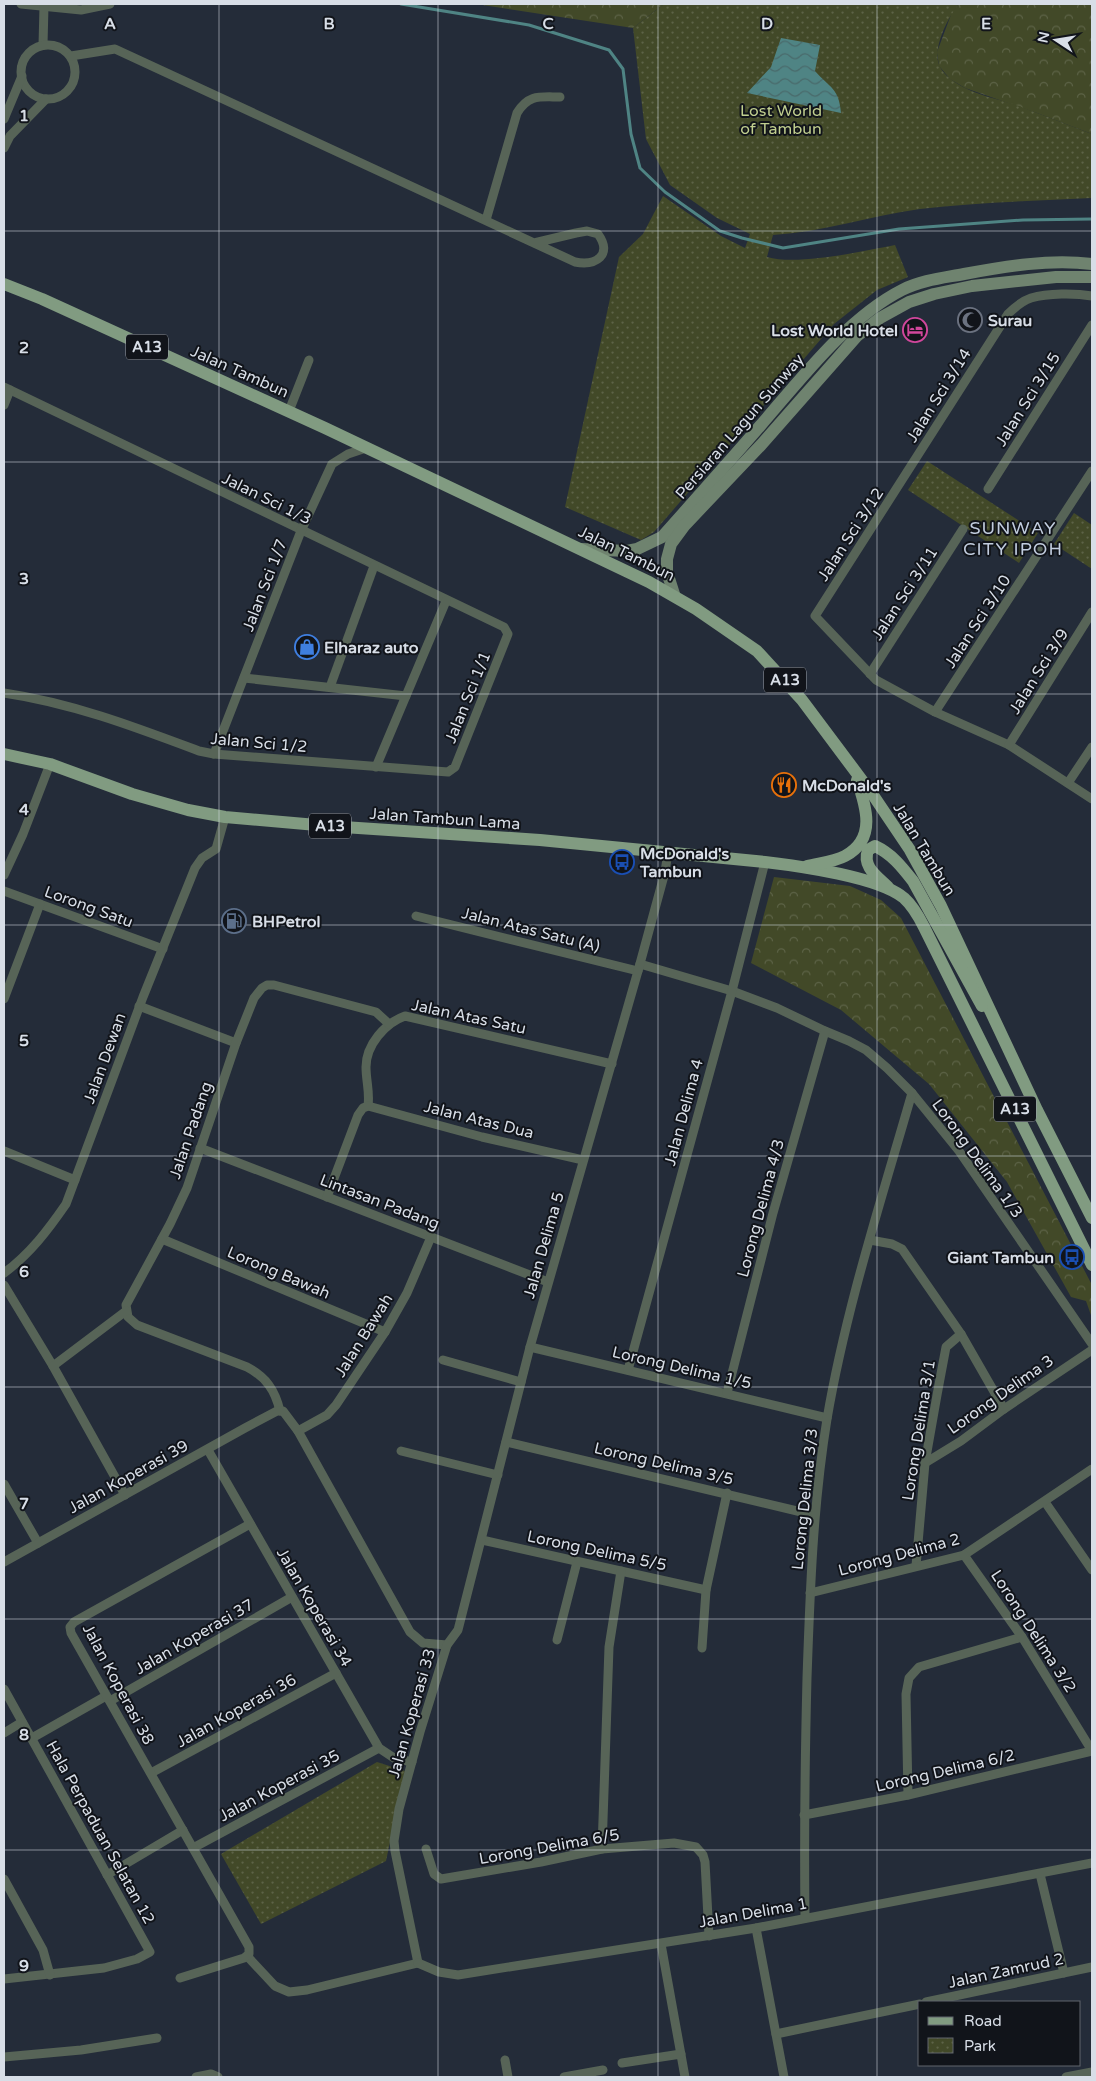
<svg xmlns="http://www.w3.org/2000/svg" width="1096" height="2081" viewBox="0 0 1096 2081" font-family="'Varela Round',sans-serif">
  <defs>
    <pattern id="forest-crowns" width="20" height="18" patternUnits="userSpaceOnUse" patternTransform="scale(1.25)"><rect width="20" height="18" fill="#424928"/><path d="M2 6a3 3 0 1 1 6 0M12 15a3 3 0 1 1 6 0" fill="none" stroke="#5d6347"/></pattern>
    <pattern id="park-dots" width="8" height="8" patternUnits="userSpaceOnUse" patternTransform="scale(1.25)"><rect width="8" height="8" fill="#424928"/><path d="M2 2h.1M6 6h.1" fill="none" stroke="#5d6347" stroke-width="1.8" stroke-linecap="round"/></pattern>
    <pattern id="water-waves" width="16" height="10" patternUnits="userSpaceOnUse" patternTransform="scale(1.25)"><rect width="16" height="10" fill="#4f8484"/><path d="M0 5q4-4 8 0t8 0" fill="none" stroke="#496a6b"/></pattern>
  </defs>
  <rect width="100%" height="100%" fill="#242c39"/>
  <g fill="url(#forest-crowns)">
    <path d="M476,4H664L633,28Z"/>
    <path d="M959,4H1092V134L1037,113L965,88L950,79L939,66L937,52L952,12Z"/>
    <path d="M774,877L850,886L881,900L901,918L1092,1285V1318L1086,1301L1071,1297L1007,1182L929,1084L841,1010L751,963Z"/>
  </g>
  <g fill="url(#park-dots)">
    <path d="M664,4H959C948,17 931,50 940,67C945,76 954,82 963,87C978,95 997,99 1013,104C1040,114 1066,124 1092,134V198C1035,201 977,202 920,209C870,216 823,232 773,235L767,257C798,266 863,251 895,245L908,277L877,290L834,324L654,532L641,540L565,507L619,257L643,234L663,196L721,236L745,248L750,234L717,218L670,185L646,139L633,28Z"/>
    <path d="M927,461L1038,533L1019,563L908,490Z"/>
    <path d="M1074,513L1092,525V569L1054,544Z"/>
    <path d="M377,1762L405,1771L386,1861L261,1924L221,1854Z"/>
  </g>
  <path fill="url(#water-waves)" d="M781,38L820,45L815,71C830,88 839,88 841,113L747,93L771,67Z"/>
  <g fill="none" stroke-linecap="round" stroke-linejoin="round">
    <path stroke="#4f8484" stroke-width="3" d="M401,4L529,25L609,50L623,69L631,134L640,168L665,192L720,231L742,238L783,248L899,229L1023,220L1092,219"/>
    <g stroke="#576457" stroke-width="9">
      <path d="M21,4L81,10L110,4"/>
      <path d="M43,45L44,6"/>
      <circle cx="48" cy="72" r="27"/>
      <path d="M71,56L115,49L575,262C596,266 613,255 598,234L587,231L576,233L534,243"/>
      <path d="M4,119L22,76"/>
      <path d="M4,148L10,136L46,99"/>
      <path d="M486,220L517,113C529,94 540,97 560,97"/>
      <path d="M1092,296C1075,293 1048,293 1031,298C1022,301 1015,307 1008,314L815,616L876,680L935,712L1009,745L1092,799"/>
      <path d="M4,387L504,627L508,634L455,767L448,772L214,754L199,751C135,727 72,703 4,693"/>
      <path d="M4,405L10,390"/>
      <path d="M289,411L309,360"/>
      <path d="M988,489L1092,325"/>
      <path d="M870,674L963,529"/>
      <path d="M244,678L406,696"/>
      <path d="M330,687L374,566"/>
      <path d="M935,712L1092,471"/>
      <path d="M1009,745L1092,612"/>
      <path d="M214,754L301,531L332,464L348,454L366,448"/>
      <path d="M376,767L446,601"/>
      <path d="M1068,783L1092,747"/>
      <path d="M4,875L23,834L50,764"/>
      <path d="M4,891L163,949"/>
      <path d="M416,916L638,971"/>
      <path d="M640,964L732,991L777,1008L825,1031L849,1041L866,1050L887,1068L912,1093L959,1151L1092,1344"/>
      <path d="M4,999L40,904"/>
      <path d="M139,1006L236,1043"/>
      <path d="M368,1106C370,1092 366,1081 366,1067C366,1045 385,1023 405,1016L612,1064"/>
      <path d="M200,1148L548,1282"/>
      <path d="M4,1151L75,1180"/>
      <path d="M327,1197L358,1115L363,1108L368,1106L482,1137L583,1160"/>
      <path d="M162,1239L385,1332"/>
      <path d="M870,1240L892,1244L902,1249L961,1334L1004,1409"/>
      <path d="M4,1273C30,1254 48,1230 66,1204L143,997L195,868L202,858L216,849L225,817"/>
      <path d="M4,1285L53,1366"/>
      <path d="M530,1347L827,1418"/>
      <path d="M443,1360L521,1382"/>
      <path d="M628,1370L732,991L765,862"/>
      <path d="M727,1393L773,1213L825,1031"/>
      <path d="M280,1411C275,1390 266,1377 247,1367L137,1325L128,1317L126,1305L170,1224L187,1188L236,1043L254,998L262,988L267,985H274L376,1012L389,1024"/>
      <path d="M298,1431L327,1415L336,1405L385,1332L407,1293L431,1237"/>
      <path d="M506,1442L814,1515"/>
      <path d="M208,1450L379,1748L394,1758L412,1762"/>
      <path d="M401,1451L498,1475"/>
      <path d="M925,1463L961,1441L1004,1409L1092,1350"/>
      <path d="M4,1484L38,1543"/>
      <path d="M125,1495L53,1366L126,1311"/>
      <path d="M1045,1502L1092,1570"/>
      <path d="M482,1540L706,1590"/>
      <path d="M4,1562L245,1428L277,1411H283L298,1431L410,1632L423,1643L447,1645"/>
      <path d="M916,1566L925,1463L937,1395L946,1347L961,1334"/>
      <path d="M810,1593L964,1555L1092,1469"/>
      <path d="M557,1640L577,1562"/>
      <path d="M702,1648L706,1590L727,1493"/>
      <path d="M4,1689L150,1952L137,1959L104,1968L4,1979"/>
      <path d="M110,1701L292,1597"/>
      <path d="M4,1733L22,1722"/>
      <path d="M32,1738L106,1696"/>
      <path d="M151,1773L336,1673"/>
      <path d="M908,1795L906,1694L909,1678L919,1667L1022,1637"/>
      <path d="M804,1815L908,1795L1092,1751L1022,1637L964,1555"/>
      <path d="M193,1848L379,1748"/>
      <path d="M426,1849L434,1874L441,1879L541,1862L602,1849L674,1843L696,1847L703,1855L705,1862L709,1936"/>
      <path d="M602,1849L609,1647L621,1571"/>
      <path d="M1040,1874L1064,1973"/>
      <path d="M107,1875L183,1830"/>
      <path d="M4,1879L43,1950L50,1975"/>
      <path d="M805,1918C804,1838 805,1758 807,1678C810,1591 813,1505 827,1419C846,1308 881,1201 912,1093"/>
      <path d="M756,1928L784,2077"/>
      <path d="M661,1944L685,2077"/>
      <path d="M247,1956L275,1986L289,1992L307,1990L418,1963"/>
      <path d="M418,1963L395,1851L394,1841L399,1809L420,1732L447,1645L458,1630L530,1347L638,971L665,872L668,852"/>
      <path d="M418,1963L439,1972L458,1975L756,1928L1092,1863"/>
      <path d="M180,1978L244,1958L249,1954V1947L71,1633L70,1627L74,1622L250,1524"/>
      <path d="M926,2002L1092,1967"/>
      <path d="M776,2034L920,2004"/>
      <path d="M4,2057L81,2050L157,2038"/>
      <path d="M505,2060L508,2077"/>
      <path d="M622,2063L681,2054"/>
      <path d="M196,2077L211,2074L218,2077"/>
      <path d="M564,2077L603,2070"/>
      <path d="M1066,2077L1092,2072"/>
    </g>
    <g stroke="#6f836f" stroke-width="12">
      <path d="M581,549L627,551L637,549L662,537C695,500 728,463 760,426C800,380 847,318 902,290C922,280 943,278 964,274C1007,266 1049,259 1092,264"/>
      <path d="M674,594L667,572V559L671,544L685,525L761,445L857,336L880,318L909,302L934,294L972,286L1056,277H1092"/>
    </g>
    <g stroke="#819b81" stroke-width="12">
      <path d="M4,284L42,299L325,428L649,582L696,609L757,651L802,700L873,795L910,850L941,906L1037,1110L1092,1218"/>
      <path d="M4,754L50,764L132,794L188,810L225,817L328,826L540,840L765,862C799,866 879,877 904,898C913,906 919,917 924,927L1092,1265"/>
      <path d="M807,866C819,863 834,862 845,856C877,839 866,806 857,780"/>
      <path d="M888,887C877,876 862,867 868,850L875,846C892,854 902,867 913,881L982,1006"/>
    </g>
  </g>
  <path fill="none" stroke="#d8dee7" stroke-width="1" stroke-opacity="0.55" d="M219,4V2077M438,4V2077M658,4V2077M877,4V2077M4,231H1092M4,462H1092M4,694H1092M4,925H1092M4,1156H1092M4,1387H1092M4,1619H1092M4,1850H1092"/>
  <defs>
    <symbol id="mosque-ring" viewBox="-11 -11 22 22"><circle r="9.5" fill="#11141a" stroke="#6b7280" stroke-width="1.5"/><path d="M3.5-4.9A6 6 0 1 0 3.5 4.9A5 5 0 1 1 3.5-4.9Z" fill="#6b7280"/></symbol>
    <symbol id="hotel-ring" viewBox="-11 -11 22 22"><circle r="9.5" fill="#11141a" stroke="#d1479c" stroke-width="1.5"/><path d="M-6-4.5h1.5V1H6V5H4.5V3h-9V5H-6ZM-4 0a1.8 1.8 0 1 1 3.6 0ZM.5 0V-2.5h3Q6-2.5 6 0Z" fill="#d1479c"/></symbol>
    <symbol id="shop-ring" viewBox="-11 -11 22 22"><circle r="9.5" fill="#11141a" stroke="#3f7fe0" stroke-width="1.5"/><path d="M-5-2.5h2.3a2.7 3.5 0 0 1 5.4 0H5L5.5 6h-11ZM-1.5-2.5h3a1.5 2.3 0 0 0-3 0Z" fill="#3f7fe0"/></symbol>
    <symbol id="restaurant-ring" viewBox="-11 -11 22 22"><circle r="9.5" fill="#11141a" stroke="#e8710a" stroke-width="1.5"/><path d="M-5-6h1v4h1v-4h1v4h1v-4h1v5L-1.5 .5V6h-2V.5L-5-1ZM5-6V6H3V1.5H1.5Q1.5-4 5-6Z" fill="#e8710a"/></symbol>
    <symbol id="bus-ring" viewBox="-11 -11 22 22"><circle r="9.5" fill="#11141a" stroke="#1a4fb4" stroke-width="1.5"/><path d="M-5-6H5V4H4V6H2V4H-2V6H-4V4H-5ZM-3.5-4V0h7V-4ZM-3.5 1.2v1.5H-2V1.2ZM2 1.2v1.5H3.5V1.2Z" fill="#1a4fb4"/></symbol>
    <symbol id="fuel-ring" viewBox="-11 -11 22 22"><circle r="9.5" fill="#11141a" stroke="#5c6f8a" stroke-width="1.5"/><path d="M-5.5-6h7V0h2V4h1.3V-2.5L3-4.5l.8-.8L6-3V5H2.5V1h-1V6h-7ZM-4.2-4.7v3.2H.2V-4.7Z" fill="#5c6f8a"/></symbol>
  </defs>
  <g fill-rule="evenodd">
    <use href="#mosque-ring" x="956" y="306" width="28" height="28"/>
    <use href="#hotel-ring" x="901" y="316" width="28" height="28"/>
    <use href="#shop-ring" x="293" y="633" width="28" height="28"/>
    <use href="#restaurant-ring" x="770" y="771" width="28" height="28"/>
    <use href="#bus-ring" x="608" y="848" width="28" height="28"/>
    <use href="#fuel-ring" x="220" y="907" width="28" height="28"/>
    <use href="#bus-ring" x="1058" y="1243" width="28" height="28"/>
  </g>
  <g text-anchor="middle" stroke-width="4" stroke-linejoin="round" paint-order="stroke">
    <g fill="#11141a" stroke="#9ca1aa" stroke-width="1">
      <rect x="126" y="334.5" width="42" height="25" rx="4"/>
      <rect x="764" y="667.5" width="42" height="25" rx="4"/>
      <rect x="309" y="813.5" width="42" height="25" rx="4"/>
      <rect x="994" y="1096.5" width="42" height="25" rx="4"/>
    </g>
    <g font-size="15" font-weight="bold" fill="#d8dee7">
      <text x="147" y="352">A13</text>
      <text x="785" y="685">A13</text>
      <text x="330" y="831">A13</text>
      <text x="1015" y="1114">A13</text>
    </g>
    <g font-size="16" fill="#c1cf8f" stroke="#11141a">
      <text x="781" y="116">Lost World<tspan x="781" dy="18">of Tambun</tspan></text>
    </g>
    <g font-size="16" font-weight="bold" fill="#d8dee7" stroke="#11141a" text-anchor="start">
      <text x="988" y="326">Surau</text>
      <text x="898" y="336" text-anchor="end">Lost World Hotel</text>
      <text x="324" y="653">Elharaz auto</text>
      <text x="802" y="791">McDonald's</text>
      <text x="640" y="859">McDonald's<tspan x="640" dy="18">Tambun</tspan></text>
      <text x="252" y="927">BHPetrol</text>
      <text x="1054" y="1263" text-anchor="end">Giant Tambun</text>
    </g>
    <g font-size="16" fill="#d8dee7" stroke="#11141a">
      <text transform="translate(240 371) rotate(24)" y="6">Jalan Tambun</text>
      <text transform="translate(938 395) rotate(-58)" y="6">Jalan Sci 3/14</text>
      <text transform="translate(1027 399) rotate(-58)" y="6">Jalan Sci 3/15</text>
      <text transform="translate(739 426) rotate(-49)" y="6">Persiaran Lagun Sunway</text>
      <text transform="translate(267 498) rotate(26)" y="6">Jalan Sci 1/3</text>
      <text transform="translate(850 534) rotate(-57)" y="6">Jalan Sci 3/12</text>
      <text transform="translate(627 553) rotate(26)" y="6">Jalan Tambun</text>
      <text transform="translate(264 585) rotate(-69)" y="6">Jalan Sci 1/7</text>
      <text transform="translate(904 593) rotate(-57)" y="6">Jalan Sci 3/11</text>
      <text transform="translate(977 621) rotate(-57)" y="6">Jalan Sci 3/10</text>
      <text transform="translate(1038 671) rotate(-58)" y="6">Jalan Sci 3/9</text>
      <text transform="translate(467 697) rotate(-68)" y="6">Jalan Sci 1/1</text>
      <text transform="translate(259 742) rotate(5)" y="6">Jalan Sci 1/2</text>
      <text transform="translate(445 818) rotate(4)" y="6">Jalan Tambun Lama</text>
      <text transform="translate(925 849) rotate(59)" y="6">Jalan Tambun</text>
      <text transform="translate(89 906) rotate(20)" y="6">Lorong Satu</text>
      <text transform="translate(531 929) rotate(14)" y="6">Jalan Atas Satu (A)</text>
      <text transform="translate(469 1016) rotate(12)" y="6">Jalan Atas Satu</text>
      <text transform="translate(104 1058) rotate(-70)" y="6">Jalan Dewan</text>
      <text transform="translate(683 1112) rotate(-75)" y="6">Jalan Delima 4</text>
      <text transform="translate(479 1119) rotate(14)" y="6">Jalan Atas Dua</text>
      <text transform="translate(190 1130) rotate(-71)" y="6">Jalan Padang</text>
      <text transform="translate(978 1158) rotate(54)" y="6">Lorong Delima 1/3</text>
      <text transform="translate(380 1201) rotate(21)" y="6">Lintasan Padang</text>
      <text transform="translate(760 1208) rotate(-75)" y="6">Lorong Delima 4/3</text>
      <text transform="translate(543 1245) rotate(-74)" y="6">Jalan Delima 5</text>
      <text transform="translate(279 1272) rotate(23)" y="6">Lorong Bawah</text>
      <text transform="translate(363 1335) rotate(-58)" y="6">Jalan Bawah</text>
      <text transform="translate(682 1367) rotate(13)" y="6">Lorong Delima 1/5</text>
      <text transform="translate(1000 1394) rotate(-35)" y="6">Lorong Delima 3</text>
      <text transform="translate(918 1430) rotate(-81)" y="6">Lorong Delima 3/1</text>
      <text transform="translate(664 1463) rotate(13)" y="6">Lorong Delima 3/5</text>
      <text transform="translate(128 1476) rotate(-29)" y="6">Jalan Koperasi 39</text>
      <text transform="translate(804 1499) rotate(-84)" y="6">Lorong Delima 3/3</text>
      <text transform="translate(597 1550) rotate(12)" y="6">Lorong Delima 5/5</text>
      <text transform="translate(899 1554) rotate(-15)" y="6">Lorong Delima 2</text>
      <text transform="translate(315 1607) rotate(60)" y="6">Jalan Koperasi 34</text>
      <text transform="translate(1034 1631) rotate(57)" y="6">Lorong Delima 3/2</text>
      <text transform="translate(194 1636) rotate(-30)" y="6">Jalan Koperasi 37</text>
      <text transform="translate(119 1684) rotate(62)" y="6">Jalan Koperasi 38</text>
      <text transform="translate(236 1710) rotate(-29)" y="6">Jalan Koperasi 36</text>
      <text transform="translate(411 1713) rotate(-74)" y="6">Jalan Koperasi 33</text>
      <text transform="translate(945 1770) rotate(-13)" y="6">Lorong Delima 6/2</text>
      <text transform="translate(279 1785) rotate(-28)" y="6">Jalan Koperasi 35</text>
      <text transform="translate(101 1832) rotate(61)" y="6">Hala Perpaduan Selatan 12</text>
      <text transform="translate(549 1846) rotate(-10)" y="6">Lorong Delima 6/5</text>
      <text transform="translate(753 1912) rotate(-10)" y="6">Jalan Delima 1</text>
      <text transform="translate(1006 1970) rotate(-12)" y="6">Jalan Zamrud 2</text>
    </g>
    <g font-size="18" letter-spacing="1" fill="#c1ccde" stroke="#11141a">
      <text x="1013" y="534">SUNWAY<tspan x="1013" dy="21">CITY IPOH</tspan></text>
    </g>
  </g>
  <g font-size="16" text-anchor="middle" font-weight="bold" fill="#d8dee7" stroke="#11141a" stroke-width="4" stroke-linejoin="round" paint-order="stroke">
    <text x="110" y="29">A</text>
    <text x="329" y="29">B</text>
    <text x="548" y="29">C</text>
    <text x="767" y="29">D</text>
    <text x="986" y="29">E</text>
    <text x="24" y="121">1</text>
    <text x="24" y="353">2</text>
    <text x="24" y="584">3</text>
    <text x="24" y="815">4</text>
    <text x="24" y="1046">5</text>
    <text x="24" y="1277">6</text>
    <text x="24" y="1509">7</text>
    <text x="24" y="1740">8</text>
    <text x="24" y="1971">9</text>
  </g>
  <rect width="1096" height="2081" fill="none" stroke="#d8dee7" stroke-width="10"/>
  <rect x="918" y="2001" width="162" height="65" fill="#11141a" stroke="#61656c"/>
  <rect x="928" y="2017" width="25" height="8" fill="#819b81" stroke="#61656c"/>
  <text x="964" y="2026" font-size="15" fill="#d8dee7">Road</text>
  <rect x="928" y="2038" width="25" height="15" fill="url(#park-dots)" stroke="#61656c"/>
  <text x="964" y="2051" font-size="15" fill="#d8dee7">Park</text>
  <g transform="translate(1056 40) rotate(282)" stroke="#11141a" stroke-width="4" paint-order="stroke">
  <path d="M0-4L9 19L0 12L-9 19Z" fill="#d8dee7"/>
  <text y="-8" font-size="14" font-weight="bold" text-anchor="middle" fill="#d8dee7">N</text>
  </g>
</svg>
